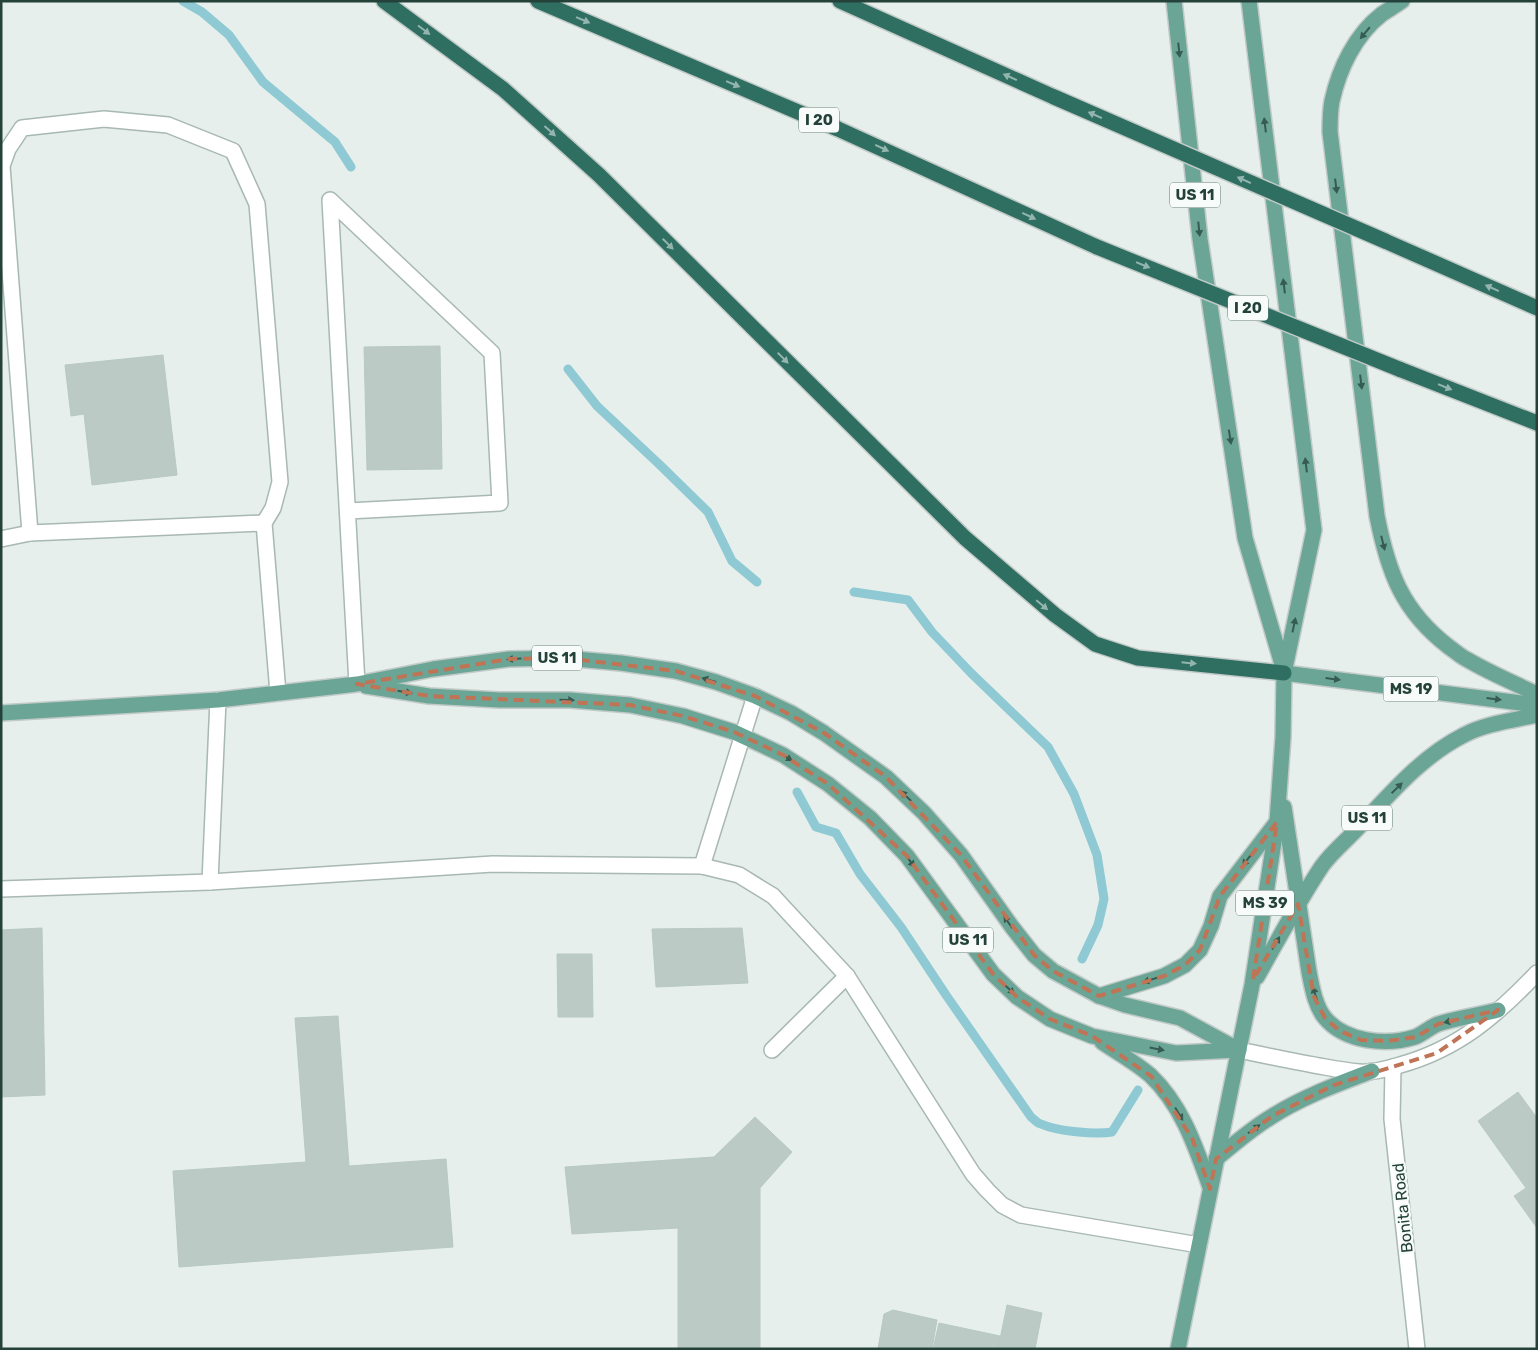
<svg xmlns="http://www.w3.org/2000/svg" width="1538" height="1350" viewBox="0 0 1538 1350" font-family="Rubik,sans-serif">
  <rect width="100%" height="100%" fill="#e6efeb"/>
  <g fill="none" stroke-linecap="round" stroke-linejoin="round">
    <g stroke="#8ec9d4" stroke-width="9">
      <path d="M183,1L202,12L229,35L263,82L335,142L351,167"/>
      <path d="M568,369L597,406L660,465L708,512L732,561L757,582"/>
      <path d="M854,592L908,600L932,632L971,673L1048,747L1074,794L1097,855L1104,899L1098,925L1082,959"/>
      <path d="M797,792L816,827L836,833L860,874L901,927L946,995L1031,1117C1034,1119 1037,1123 1041,1124C1056,1131 1096,1135 1112,1132L1138,1090"/>
    </g>
  </g>
  <g fill="#bbcac4" stroke="#b8c9c2">
    <path d="M440,346L442,469L367,470L364,347Z"/>
    <path d="M163,355L177,475L92,485L84,414L71,416L65,365Z"/>
    <path d="M42,928L45,1095L1,1097V930Z"/>
    <path d="M742,928L748,983L656,987L652,929Z"/>
    <path d="M557,954H592L593,1017H558Z"/>
    <path d="M338,1016L349,1166L446,1159L453,1247L179,1267L173,1171L306,1162L295,1018Z"/>
    <path d="M1518,1092L1537,1118V1228L1514,1196L1526,1188L1478,1121Z"/>
    <path d="M755,1117L792,1152L760,1188V1349H678V1228L572,1234L565,1167L714,1157Z"/>
    <path d="M1007,1305L1042,1313L1035,1349H998Z"/>
    <path d="M893,1310L937,1320L932,1349H878L884,1314Z"/>
    <path d="M939,1323L1000,1336L998,1349H933Z"/>
  </g>
  <g fill="none" stroke-linecap="round" stroke-linejoin="round">
    <defs>
      <g id="minor">
        <path d="M348,511L500,503L492,353L330,200L357,684"/>
        <path d="M30,533L2,166L8,149L22,128L104,119L168,125L233,151L257,204L280,482L273,508L264,523L278,693"/>
        <path d="M1,539L30,533L264,523"/>
        <path d="M702,866L755,696"/>
        <path d="M210,882L218,700"/>
        <path d="M1,889L210,882L493,864L702,866L739,875L773,896L847,976L973,1174L987,1190L1002,1205L1021,1215L1199,1245"/>
        <path d="M772,1050L847,976"/>
        <path d="M1239,1050C1268,1056 1296,1062 1325,1067C1336,1069 1348,1071 1359,1072C1373,1073 1387,1069 1400,1065C1458,1049 1496,1016 1537,973"/>
        <path d="M1393,1067L1392,1119L1417,1349"/>
      </g>
      <g id="major">
        <path d="M1174,1L1200,239L1245,538L1284,671"/>
        <path d="M1402,1C1395,6 1388,10 1382,14C1355,35 1339,69 1332,101C1330,111 1330,122 1330,132L1377,516C1388,572 1402,611 1449,647C1455,651 1461,657 1468,660C1490,673 1514,683 1537,694"/>
        <path d="M1284,673L1537,705"/>
        <path d="M366,686L429,696L499,700H570L630,705L683,716L734,732L783,755L828,784L870,818L907,856L993,974L1017,997L1050,1019L1092,1036L1176,1053L1238,1050"/>
        <path d="M1,713L218,700L357,684L433,669L509,659L564,658L621,663L676,671L716,682L755,696L791,713L824,733L886,777L924,813L961,855L1012,927L1034,955L1053,971L1099,996L1125,1005L1180,1018L1239,1050"/>
        <path d="M1284,807L1309,972C1312,987 1315,1006 1325,1018C1345,1042 1386,1046 1415,1037C1423,1034 1430,1027 1438,1024C1456,1018 1480,1015 1498,1010"/>
        <path d="M1257,977C1278,940 1298,902 1322,866C1332,852 1347,840 1359,827C1390,794 1422,756 1464,735C1484,724 1514,720 1537,715"/>
        <path d="M1099,996L1164,976L1185,965L1200,950L1211,926L1220,896L1276,823"/>
        <path d="M1102,1042C1118,1053 1135,1062 1150,1075C1182,1105 1196,1148 1210,1187"/>
        <path d="M1216,1159C1234,1144 1251,1129 1271,1117C1302,1097 1338,1084 1372,1071"/>
        <path d="M1178,1349L1252,985L1277,822L1283,737L1284,673L1314,530L1249,1"/>
      </g>
      <g id="highway">
        <path d="M384,1L503,89L599,175L965,538L1055,615L1095,644L1138,658L1284,673"/>
        <path d="M538,1L838,129L1097,247"/>
        <path d="M840,1L1054,97"/>
        <path d="M1385,241L1537,308"/>
        <path d="M1399,369L1537,423"/>
      </g>
    </defs>
    <use href="#minor" stroke="#a8b8b2" stroke-width="18"/>
    <use href="#major" stroke="#c2cac8" stroke-width="18"/>
    <use href="#highway" stroke="#c2cac8" stroke-width="18"/>
    <use href="#minor" stroke="#fff" stroke-width="15"/>
    <use href="#major" stroke="#6aa596" stroke-width="15"/>
    <use href="#highway" stroke="#2f6f62" stroke-width="15"/>
    <defs>
      <g id="highway-bridge">
        <path d="M1054,97L1385,241"/>
        <path d="M1097,247L1399,369"/>
      </g>
    </defs>
    <use href="#highway-bridge" stroke="#c2cac8" stroke-width="18" stroke-linecap="butt"/>
    <use href="#highway-bridge" stroke="#2f6f62" stroke-width="15"/>
  </g>
  <defs><path id="oneway-solid" d="M-6-.8H1V-3.2L6.5 0L1 3.2V.8H-6Z" transform="scale(1.25)"/></defs>
  <g fill="#93b5ae">
    <use href="#oneway-solid" transform="translate(583 20) rotate(23)"/>
    <use href="#oneway-solid" transform="translate(424 30) rotate(37)"/>
    <use href="#oneway-solid" transform="translate(1010 77) rotate(-156)"/>
    <use href="#oneway-solid" transform="translate(733 84) rotate(23)"/>
    <use href="#oneway-solid" transform="translate(1095 115) rotate(-156)"/>
    <use href="#oneway-solid" transform="translate(550 131) rotate(42)"/>
    <use href="#oneway-solid" transform="translate(882 148) rotate(25)"/>
    <use href="#oneway-solid" transform="translate(1244 180) rotate(-156)"/>
    <use href="#oneway-solid" transform="translate(1029 216) rotate(25)"/>
    <use href="#oneway-solid" transform="translate(668 244) rotate(45)"/>
    <use href="#oneway-solid" transform="translate(1143 265) rotate(22)"/>
    <use href="#oneway-solid" transform="translate(1492 288) rotate(-156)"/>
    <use href="#oneway-solid" transform="translate(783 358) rotate(45)"/>
    <use href="#oneway-solid" transform="translate(1445 387) rotate(22)"/>
    <use href="#oneway-solid" transform="translate(1042 605) rotate(40)"/>
    <use href="#oneway-solid" transform="translate(1189 663) rotate(6)"/>
  </g>
  <g fill="#365b51">
    <use href="#oneway-solid" transform="translate(1365 33) rotate(130)"/>
    <use href="#oneway-solid" transform="translate(1179 50) rotate(84)"/>
    <use href="#oneway-solid" transform="translate(1265 125) rotate(-97)"/>
    <use href="#oneway-solid" transform="translate(1336 186) rotate(83)"/>
    <use href="#oneway-solid" transform="translate(1199 229) rotate(84)"/>
    <use href="#oneway-solid" transform="translate(1284 286) rotate(-97)"/>
    <use href="#oneway-solid" transform="translate(1361 382) rotate(83)"/>
    <use href="#oneway-solid" transform="translate(1230 437) rotate(81)"/>
    <use href="#oneway-solid" transform="translate(1306 465) rotate(-97)"/>
    <use href="#oneway-solid" transform="translate(1383 543) rotate(76)"/>
    <use href="#oneway-solid" transform="translate(1294 625) rotate(-78)"/>
    <use href="#oneway-solid" transform="translate(514 659) rotate(177)"/>
    <use href="#oneway-solid" transform="translate(1333 679) rotate(7)"/>
    <use href="#oneway-solid" transform="translate(709 680) rotate(-164)"/>
    <use href="#oneway-solid" transform="translate(405 692) rotate(9)"/>
    <use href="#oneway-solid" transform="translate(1494 699) rotate(7)"/>
    <use href="#oneway-solid" transform="translate(567 700) rotate(2)"/>
    <use href="#oneway-solid" transform="translate(786 757) rotate(30)"/>
    <use href="#oneway-solid" transform="translate(1397 788) rotate(-44)"/>
    <use href="#oneway-solid" transform="translate(906 796) rotate(-136)"/>
    <use href="#oneway-solid" transform="translate(1247 860) rotate(128)"/>
    <use href="#oneway-solid" transform="translate(910 861) rotate(52)"/>
    <use href="#oneway-solid" transform="translate(1008 922) rotate(-125)"/>
    <use href="#oneway-solid" transform="translate(1276 943) rotate(-60)"/>
    <use href="#oneway-solid" transform="translate(1150 980) rotate(163)"/>
    <use href="#oneway-solid" transform="translate(1009 989) rotate(43)"/>
    <use href="#oneway-solid" transform="translate(1315 994) rotate(-108)"/>
    <use href="#oneway-solid" transform="translate(1451 1021) rotate(167)"/>
    <use href="#oneway-solid" transform="translate(1157 1049) rotate(11)"/>
    <use href="#oneway-solid" transform="translate(1179 1114) rotate(59)"/>
    <use href="#oneway-solid" transform="translate(1254 1129) rotate(-35)"/>
  </g>
  <path fill="none" stroke="#c07456" stroke-width="4" stroke-dasharray="10 6" stroke-linejoin="round" d="M564,658L676,671L755,696L824,733L886,777L961,855L1034,955L1053,971L1099,996L1164,976L1185,965L1200,950L1220,896L1277,822L1253,980L1298,904L1314,997L1325,1018L1340,1031L1361,1040L1387,1041L1416,1037L1438,1024L1498,1010L1437,1053L1334,1085L1272,1116L1216,1159L1210,1189L1192,1138L1151,1076L1092,1036L1050,1019L1017,997L993,974L907,856L828,784L783,755L734,732L683,716L630,705L429,696L357,684L509,659Z"/>
  <g text-anchor="middle" stroke-width="4.5" stroke-linejoin="round" paint-order="stroke">
    <g fill="#f7fbf9" stroke="#637a73" stroke-width="1">
      <rect x="799" y="107.5" width="40" height="25" rx="4"/>
      <rect x="1170" y="182.5" width="50" height="25" rx="4"/>
      <rect x="1228" y="295.5" width="40" height="25" rx="4"/>
      <rect x="532" y="645.5" width="50" height="25" rx="4"/>
      <rect x="1383.5" y="676.5" width="55" height="25" rx="4"/>
      <rect x="1342" y="805.5" width="50" height="25" rx="4"/>
      <rect x="1236" y="890.5" width="58" height="25" rx="4"/>
      <rect x="943" y="927.5" width="50" height="25" rx="4"/>
    </g>
    <g font-size="15" font-weight="bold" fill="#24423a">
      <text x="819" y="125">I 20</text>
      <text x="1195" y="200">US 11</text>
      <text x="1248" y="313">I 20</text>
      <text x="557" y="663">US 11</text>
      <text x="1411" y="694">MS 19</text>
      <text x="1367" y="823">US 11</text>
      <text x="1265" y="908">MS 39</text>
      <text x="968" y="945">US 11</text>
    </g>
    <g font-size="16" fill="#24423a" stroke="#f7fbf9">
      <text transform="translate(1402 1208) rotate(-96)" y="6">Bonita Road</text>
    </g>
  </g>
  <rect width="1538" height="1350" fill="none" stroke="#24423a" stroke-width="5"/>
</svg>
